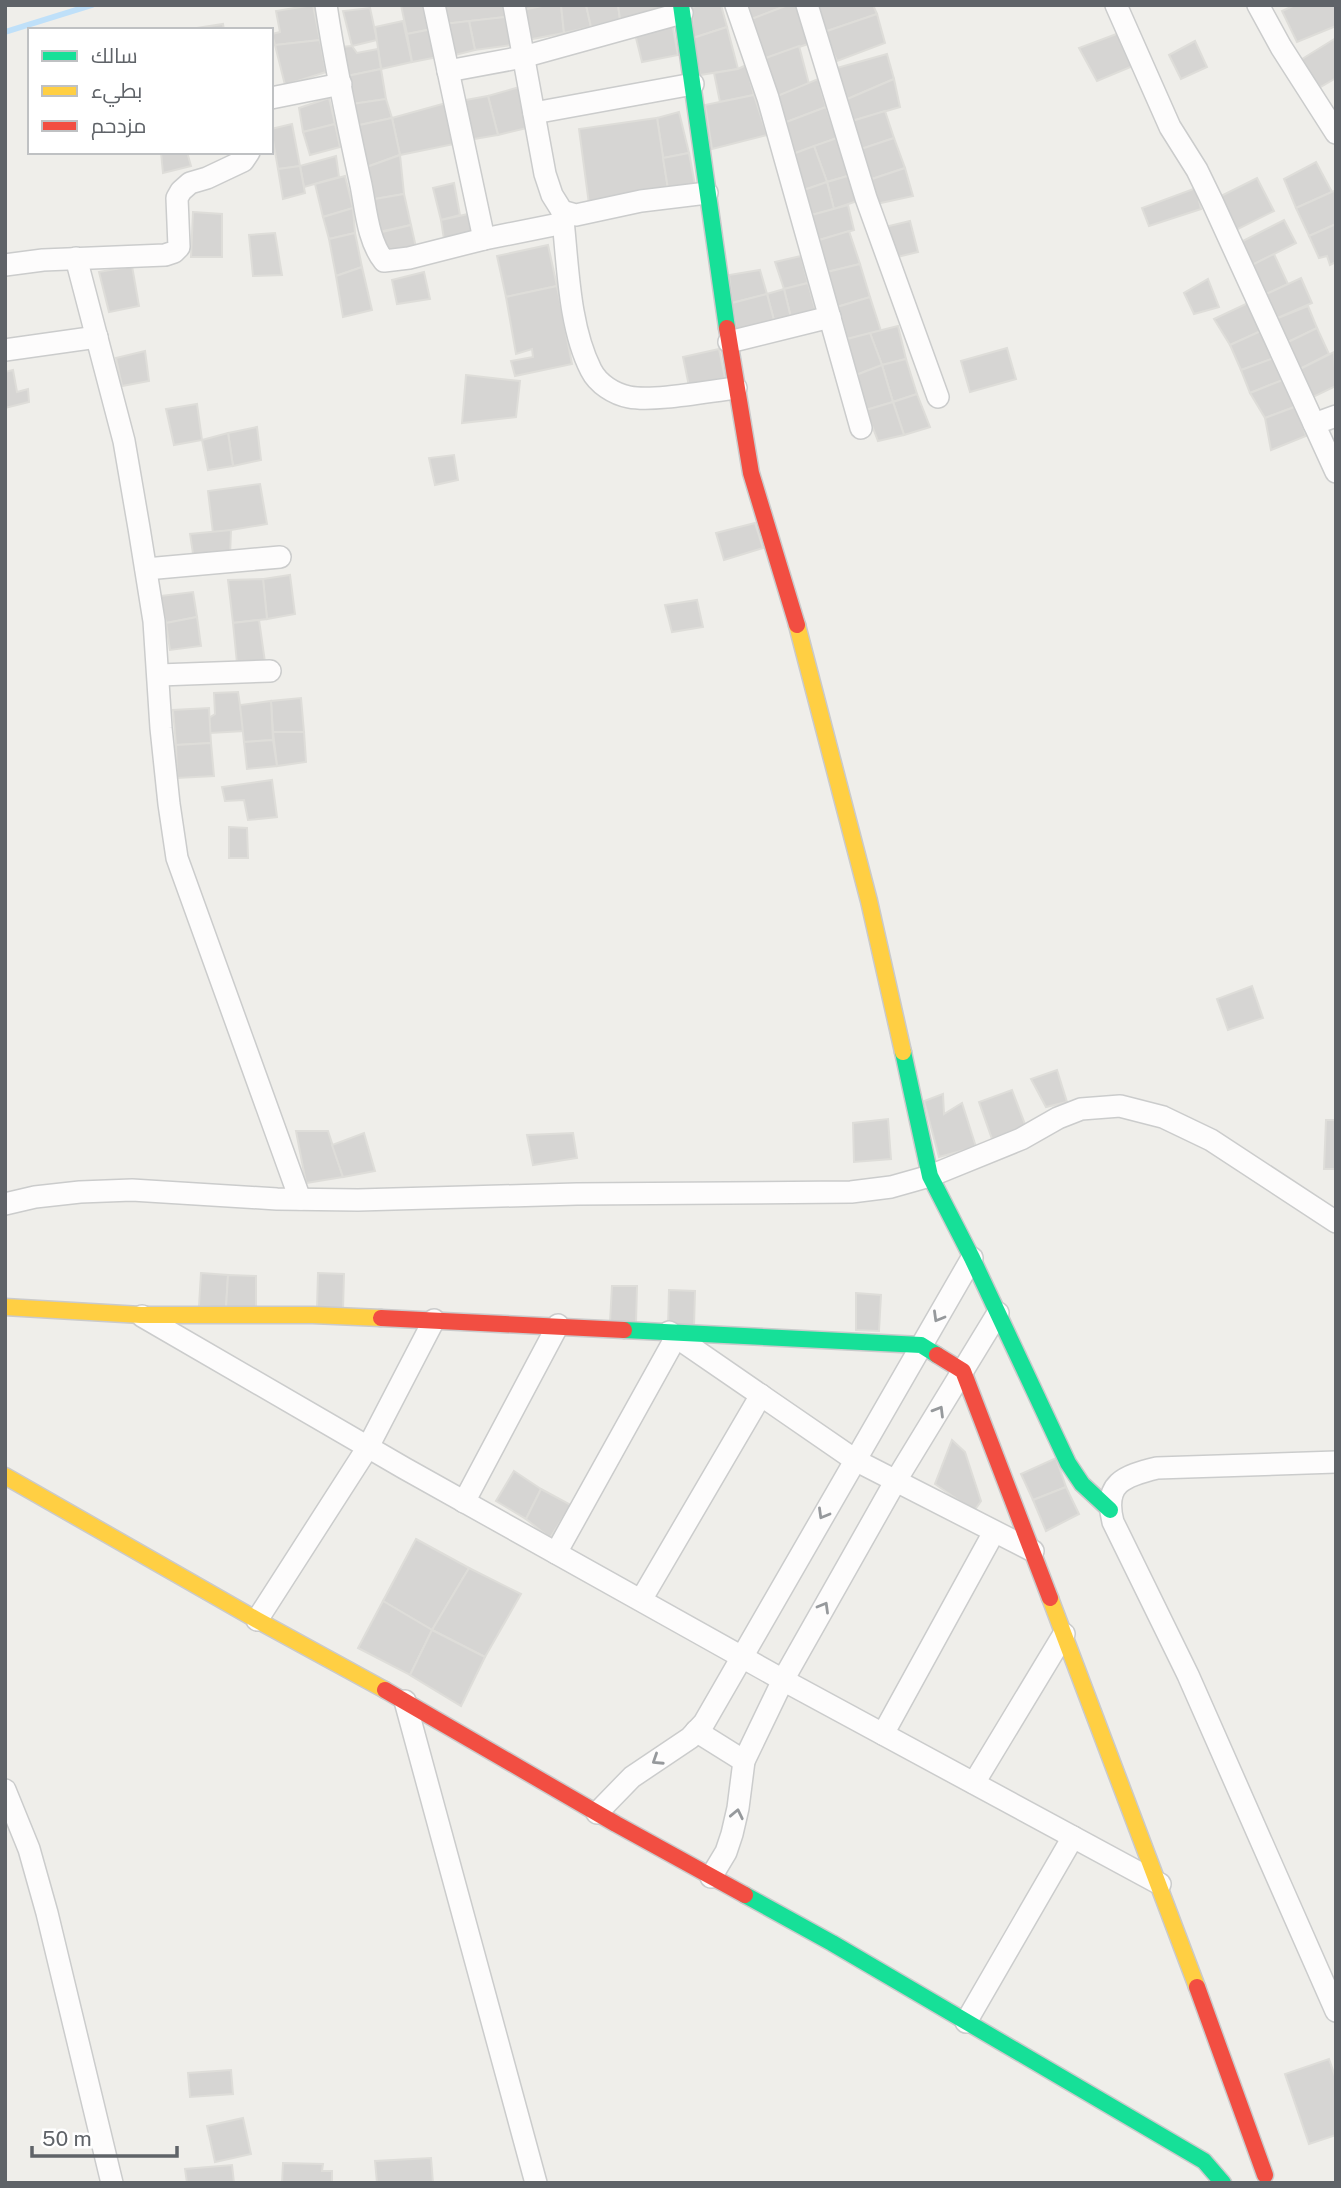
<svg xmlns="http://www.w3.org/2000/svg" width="1341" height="2188" viewBox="0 0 1341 2188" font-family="'Public Sans',Cairo,sans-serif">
  <rect width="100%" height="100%" fill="#efeeea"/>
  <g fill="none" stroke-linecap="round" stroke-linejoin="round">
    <path stroke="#bfe0f9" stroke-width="6" d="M5,32L92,5"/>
  </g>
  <g fill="#d6d5d3" stroke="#deddd9" stroke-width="2">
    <path d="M313,5L320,40L275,45L272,34L280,32L276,11Z"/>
    <path d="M401,5H428L432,29L407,34Z"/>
    <path d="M440,5H504L505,17L444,24Z"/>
    <path d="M521,5H547L522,10Z"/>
    <path d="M547,5H561L564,33L527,40L522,10Z"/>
    <path d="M561,5H586L591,27L564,33Z"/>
    <path d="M586,5H618L620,19L591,27Z"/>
    <path d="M618,5H665L666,9L620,19Z"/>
    <path d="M700,5H721L727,27L693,38L692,7Z"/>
    <path d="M744,5H788L749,20Z"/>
    <path d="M788,5H797L808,44L763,59L749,20Z"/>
    <path d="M816,5H873L877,14L824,32Z"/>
    <path d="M1295,5H1336V26L1297,42L1282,11Z"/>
    <path d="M370,8L377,40L352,46L343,11Z"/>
    <path d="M877,14L885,43L837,61L824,32Z"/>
    <path d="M505,17L511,45L475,50L469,21Z"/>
    <path d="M403,21L412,62L381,69L375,27Z"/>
    <path d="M469,21L475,50L451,56L444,24Z"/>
    <path d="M672,23L678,55L642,62L635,34Z"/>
    <path d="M223,24L224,30H184Z"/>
    <path d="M727,27L738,69L700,75L693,38Z"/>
    <path d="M432,29L438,57L412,62L407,34Z"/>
    <path d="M1119,33L1133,66L1097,81L1079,48Z"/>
    <path d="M1336,38V78L1317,89L1302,59Z"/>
    <path d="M320,40L326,72L285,85L275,45Z"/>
    <path d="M1195,41L1207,67L1181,79L1169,55Z"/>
    <path d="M352,46L357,53L378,49L381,69L347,76L340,47Z"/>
    <path d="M799,46L809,84L775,97L763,59Z"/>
    <path d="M887,54L894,79L845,100L837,68Z"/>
    <path d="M746,65L754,95L720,102L714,73L738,69Z"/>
    <path d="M381,69L386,99L352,104L347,76Z"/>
    <path d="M818,79L826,107L781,124L775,97Z"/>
    <path d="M894,79L900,107L852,121L845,100Z"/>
    <path d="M523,86L531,127L498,135L488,96Z"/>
    <path d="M754,95L767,135L712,149L705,105Z"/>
    <path d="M488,96L498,135L468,140L460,101Z"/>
    <path d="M329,98L335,124L303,132L299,108Z"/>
    <path d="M386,99L392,118L355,126L352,104Z"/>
    <path d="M446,103L454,144L400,155L392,118Z"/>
    <path d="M826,107L837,138L790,155L781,124Z"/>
    <path d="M885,111L894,138L858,150L852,121Z"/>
    <path d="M679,112L689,153L663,158L657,118Z"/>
    <path d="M392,118L400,155L364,168L355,126Z"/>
    <path d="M657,118L668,189L589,204L579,129Z"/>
    <path d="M292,124L300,166L278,169L271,129Z"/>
    <path d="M335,124L340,147L310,155L303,132Z"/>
    <path d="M837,138L851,175L827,182L814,146Z"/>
    <path d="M894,138L905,168L869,180L858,150Z"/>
    <path d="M814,146L827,182L801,191L790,155Z"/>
    <path d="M161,152H187L191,166L163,173Z"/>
    <path d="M689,153L695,185L668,189L663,158Z"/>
    <path d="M400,155L404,194L369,200L364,168Z"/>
    <path d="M336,156L339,177L304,187L300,166Z"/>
    <path d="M1316,162L1332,192L1296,208L1284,179Z"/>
    <path d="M300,166L305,193L283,199L278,169Z"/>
    <path d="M905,168L913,196L876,204L869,180Z"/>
    <path d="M851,175L857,201L834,209L827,182Z"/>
    <path d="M345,176L353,208L323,217L315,184Z"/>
    <path d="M1257,178L1274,211L1234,231L1217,198Z"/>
    <path d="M827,182L834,209L808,216L801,191Z"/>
    <path d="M454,183L460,215L441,220L433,188Z"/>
    <path d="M1196,188L1201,209L1149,226L1142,208Z"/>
    <path d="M1336,190V224L1309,236L1296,208Z"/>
    <path d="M404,194L411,225L374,233L369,200Z"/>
    <path d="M848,205L854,230L816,241L808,216Z"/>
    <path d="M353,208L355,233L329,239L323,217Z"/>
    <path d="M193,212L222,214V257H191Z"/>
    <path d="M468,214L474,238L445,246L441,220Z"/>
    <path d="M1284,220L1296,243L1250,266L1239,243Z"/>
    <path d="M910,221L918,252L893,258L885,227Z"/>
    <path d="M1336,224V262L1330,265L1327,256L1319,258L1309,236Z"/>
    <path d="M411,225L417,252L387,258L378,233Z"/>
    <path d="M849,231L860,264L827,272L816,241Z"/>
    <path d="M275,233L282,275L253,276L249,235Z"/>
    <path d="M355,233L362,267L336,276L329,239Z"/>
    <path d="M548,245L557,286L506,297L497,256Z"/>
    <path d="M1274,254L1288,284L1262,296L1250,266Z"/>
    <path d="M801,256L808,283L784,289L775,262Z"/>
    <path d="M860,264L870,297L837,307L827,272Z"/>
    <path d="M132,266L139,306L109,312L99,272Z"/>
    <path d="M362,267L372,310L343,317L336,276Z"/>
    <path d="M760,270L767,294L732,303L729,275Z"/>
    <path d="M424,272L430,299L397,304L392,280Z"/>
    <path d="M1301,278L1312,303L1273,320L1262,296Z"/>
    <path d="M1208,279L1219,307L1194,314L1184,293Z"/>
    <path d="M808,283L816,312L791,318L784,289Z"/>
    <path d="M557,286L572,364L515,376L511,361L533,357L532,349L516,354L506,297Z"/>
    <path d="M784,289L791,318L775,324L767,294Z"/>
    <path d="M767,294L775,324L737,333L732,303Z"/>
    <path d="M870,297L881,331L847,339L837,307Z"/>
    <path d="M1250,302L1263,330L1230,345L1214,319Z"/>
    <path d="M1308,306L1317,328L1284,344L1273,320Z"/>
    <path d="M898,326L906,359L882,365L870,333Z"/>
    <path d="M1317,328L1329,354L1298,370L1284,344Z"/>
    <path d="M1263,330L1277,357L1241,370L1230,345Z"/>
    <path d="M870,333L882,365L856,375L847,339Z"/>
    <path d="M1007,348L1016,379L970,392L961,361Z"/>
    <path d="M719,349L725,378L689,386L683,357Z"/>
    <path d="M145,351L149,381L122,386L116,358Z"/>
    <path d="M1334,352L1336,386L1311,398L1298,370Z"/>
    <path d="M1277,357L1285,379L1250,393L1241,370Z"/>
    <path d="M906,359L917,394L893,402L882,365Z"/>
    <path d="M882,365L893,402L866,410L856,375Z"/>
    <path d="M13,370L17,392L28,389L29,402L5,408V372Z"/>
    <path d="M466,375L520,381L516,417L462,423Z"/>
    <path d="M1285,379L1297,406L1265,418L1250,393Z"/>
    <path d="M917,394L930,427L904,435L893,402Z"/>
    <path d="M893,402L904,435L878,441L866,410Z"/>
    <path d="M197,404L202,440L174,445L166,409Z"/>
    <path d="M1297,406L1306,436L1271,450L1265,418Z"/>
    <path d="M257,427L261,460L233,466L228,433Z"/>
    <path d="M228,433L233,466L208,470L202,440Z"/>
    <path d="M454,455L458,480L435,485L429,458Z"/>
    <path d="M260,484L267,524L213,533L208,491Z"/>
    <path d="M755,523L763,548L724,560L716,533Z"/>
    <path d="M231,530L230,556L194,560L190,534Z"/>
    <path d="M290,575L295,614L267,619L263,579Z"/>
    <path d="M263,579L267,619L233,623L228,580Z"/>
    <path d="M193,592L197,617L166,623L160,596Z"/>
    <path d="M697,600L703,627L672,632L665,605Z"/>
    <path d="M197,617L201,646L170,650L166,623Z"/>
    <path d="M259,620L265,662L237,663L233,623Z"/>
    <path d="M238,692L244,731L210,733L209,718L215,714L214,693Z"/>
    <path d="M301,698L304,732H273L271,701Z"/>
    <path d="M271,701L273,740L244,742L240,705Z"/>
    <path d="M209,708L211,743L176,745L173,710Z"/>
    <path d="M273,732H304L306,762L277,766Z"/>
    <path d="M273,740L277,766L247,769L244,742Z"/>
    <path d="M211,743L214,776L177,778L176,745Z"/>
    <path d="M272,780L277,817L248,820L244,800L225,801L222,787Z"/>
    <path d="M229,827L247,828L248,858H229Z"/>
    <path d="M1252,986L1263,1018L1228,1030L1217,999Z"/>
    <path d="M1057,1070L1067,1102L1046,1107L1031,1079Z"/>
    <path d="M1012,1090L1026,1127L992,1139L979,1102Z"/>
    <path d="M943,1094L944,1114L962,1103L976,1147L939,1157L924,1101Z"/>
    <path d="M888,1119L891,1159L854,1162L853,1123Z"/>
    <path d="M1326,1120H1336V1169H1324Z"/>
    <path d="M296,1131H328L343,1177L306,1183Z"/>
    <path d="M364,1133L375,1171L343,1177L332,1145Z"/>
    <path d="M573,1133L577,1158L533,1165L527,1135Z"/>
    <path d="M201,1273L228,1275L226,1308L199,1306Z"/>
    <path d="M318,1273L344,1274L343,1310L317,1309Z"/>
    <path d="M228,1275L256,1276V1310L226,1308Z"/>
    <path d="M612,1286H637L636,1323L610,1322Z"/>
    <path d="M669,1290L695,1291L694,1327H668Z"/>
    <path d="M856,1293L881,1295L879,1331L856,1330Z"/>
    <path d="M952,1440L965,1452L981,1501L974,1511L935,1484Z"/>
    <path d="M1056,1458L1066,1487L1033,1500L1021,1474Z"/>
    <path d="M514,1471L541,1489L526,1519L496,1501Z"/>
    <path d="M1066,1487L1079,1514L1046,1531L1033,1500Z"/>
    <path d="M541,1489L571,1505L550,1538L526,1519Z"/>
    <path d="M416,1539L469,1568L432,1630L383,1601Z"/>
    <path d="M469,1568L521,1594L485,1657L432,1630Z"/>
    <path d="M383,1601L432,1630L410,1675L358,1648Z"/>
    <path d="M432,1630L485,1657L461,1706L410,1675Z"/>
    <path d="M1329,2059L1336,2079V2135L1309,2144L1285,2074Z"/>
    <path d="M231,2070L233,2094L190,2097L188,2073Z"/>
    <path d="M243,2118L251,2154L215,2162L207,2126Z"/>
    <path d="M431,2158L433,2183H377L375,2161Z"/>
    <path d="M283,2163L323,2164L322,2171H332V2183H282Z"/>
    <path d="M232,2165L234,2183H187L185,2169Z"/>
  </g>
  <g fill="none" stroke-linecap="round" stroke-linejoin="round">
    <defs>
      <g id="street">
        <path d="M326,5C335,65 348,126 361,185C366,210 368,241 384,261L409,258L484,239L564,223"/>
        <path d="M434,5L484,239"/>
        <path d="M514,5L545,174L552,195L562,211L576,215L641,201L707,193"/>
        <path d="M736,5L768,98L861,428"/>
        <path d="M807,5L866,198L938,397"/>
        <path d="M1116,5L1170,127L1197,170L1212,201L1336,472"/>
        <path d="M1258,5L1281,47L1336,133"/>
        <path d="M448,71L523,57L682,13"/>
        <path d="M271,98L341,84"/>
        <path d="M534,113L693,84"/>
        <path d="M562,211C568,261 568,325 591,370C598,384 614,394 629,397C654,402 709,391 736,388"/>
        <path d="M76,258L124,441L139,528L154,621L161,728L169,804L177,858L300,1199"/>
        <path d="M5,265L43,260L165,255L174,252L179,247L177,198L181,191L190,183L207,178L243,161L249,152"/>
        <path d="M729,342L830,317"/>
        <path d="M5,350L97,337"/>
        <path d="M1314,424L1336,416"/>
        <path d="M146,569L280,557"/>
        <path d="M159,675L270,671"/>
        <path d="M5,1204L35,1197L80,1192L132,1190L277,1199L358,1200L577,1194L851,1192L891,1187L930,1176L1021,1139L1058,1118L1081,1109L1120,1106L1163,1117L1211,1140L1336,1222"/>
        <path d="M142,1316L404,1468L783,1680L1160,1884"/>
        <path d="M669,1332L855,1460L1033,1551"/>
        <path d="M1336,1462L1157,1468C1124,1476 1103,1483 1113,1522L1188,1675L1336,2011"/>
        <path d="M464,1502L558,1325"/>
        <path d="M556,1553L676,1337"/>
        <path d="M641,1600L761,1395"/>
        <path d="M257,1620L368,1447L434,1320"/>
        <path d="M405,1701L536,2183"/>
        <path d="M696,1731L744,1761"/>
        <path d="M883,1734L994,1532"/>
        <path d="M974,1783L1064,1634"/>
        <path d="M5,1790L29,1849L47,1913L112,2183"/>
        <path d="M597,1813L632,1777L690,1738L704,1723L972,1258"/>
        <path d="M711,1877L726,1852L732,1834L738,1808L744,1761L783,1680L895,1482L998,1313"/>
        <path d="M966,2022L1073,1837"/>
      </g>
      <g id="fast">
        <path d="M681,5L727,328"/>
        <path d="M903,1052L930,1176L972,1258L1068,1463L1082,1484L1110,1510"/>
        <path d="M624,1330L921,1345L937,1355"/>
        <path d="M745,1895L832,1943L1204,2161L1223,2183"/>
      </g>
      <g id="slow">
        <path d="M797,625L869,901L903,1052"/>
        <path d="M5,1307L141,1315H313L381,1318"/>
        <path d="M5,1476L257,1620L385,1690"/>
        <path d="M1050,1598L1197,1987"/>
      </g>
      <g id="jam">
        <path d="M727,328L751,473L797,625"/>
        <path d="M381,1318L624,1330"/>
        <path d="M937,1355L963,1371L1050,1598"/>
        <path d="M385,1690L616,1824L745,1895"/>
        <path d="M1197,1987L1265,2175"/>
      </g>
    </defs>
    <use href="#street" stroke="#cbcccc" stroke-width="24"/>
    <use href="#fast" stroke="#cacacb" stroke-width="19"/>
    <use href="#slow" stroke="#cacacb" stroke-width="19"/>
    <use href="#jam" stroke="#cacacb" stroke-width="19"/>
    <use href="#street" stroke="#fdfcfc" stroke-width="21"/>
    <use href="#fast" stroke="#16e098" stroke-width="16"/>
    <use href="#slow" stroke="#ffcf43" stroke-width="16"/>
    <use href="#jam" stroke="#f24e42" stroke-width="16"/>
  </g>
  <defs><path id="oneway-chevron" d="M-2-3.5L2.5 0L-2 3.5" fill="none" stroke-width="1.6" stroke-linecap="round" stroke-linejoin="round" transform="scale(1.75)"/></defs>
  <g stroke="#96999c">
    <use href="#oneway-chevron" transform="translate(938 1317) rotate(120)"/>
    <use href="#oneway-chevron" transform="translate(939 1411) rotate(-59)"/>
    <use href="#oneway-chevron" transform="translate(823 1514) rotate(120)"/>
    <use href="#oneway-chevron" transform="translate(824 1607) rotate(-60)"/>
    <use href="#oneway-chevron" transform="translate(657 1760) rotate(147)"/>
    <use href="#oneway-chevron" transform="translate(737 1814) rotate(-78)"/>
  </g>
  <rect width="1341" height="2188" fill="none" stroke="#5f6368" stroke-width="14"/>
  <rect x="28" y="28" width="245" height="126" fill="#ffffff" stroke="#bfc1c3" stroke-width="2"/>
  <rect x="42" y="51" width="35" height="10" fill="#16e098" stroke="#bfc1c3" stroke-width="2"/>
  <text x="91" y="63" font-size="21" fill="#5f6368">سالك</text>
  <rect x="42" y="86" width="35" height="10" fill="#ffcf43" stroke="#bfc1c3" stroke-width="2"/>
  <text x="91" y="98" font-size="21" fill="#5f6368">بطيء</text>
  <rect x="42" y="121" width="35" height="10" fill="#f24e42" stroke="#bfc1c3" stroke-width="2"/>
  <text x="91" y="133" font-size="21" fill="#5f6368">مزدحم</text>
  <path d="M32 2146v10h145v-10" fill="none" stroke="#5f6368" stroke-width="3.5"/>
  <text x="42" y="2146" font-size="21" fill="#5f6368" stroke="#ffffff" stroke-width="5" paint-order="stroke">50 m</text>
</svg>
